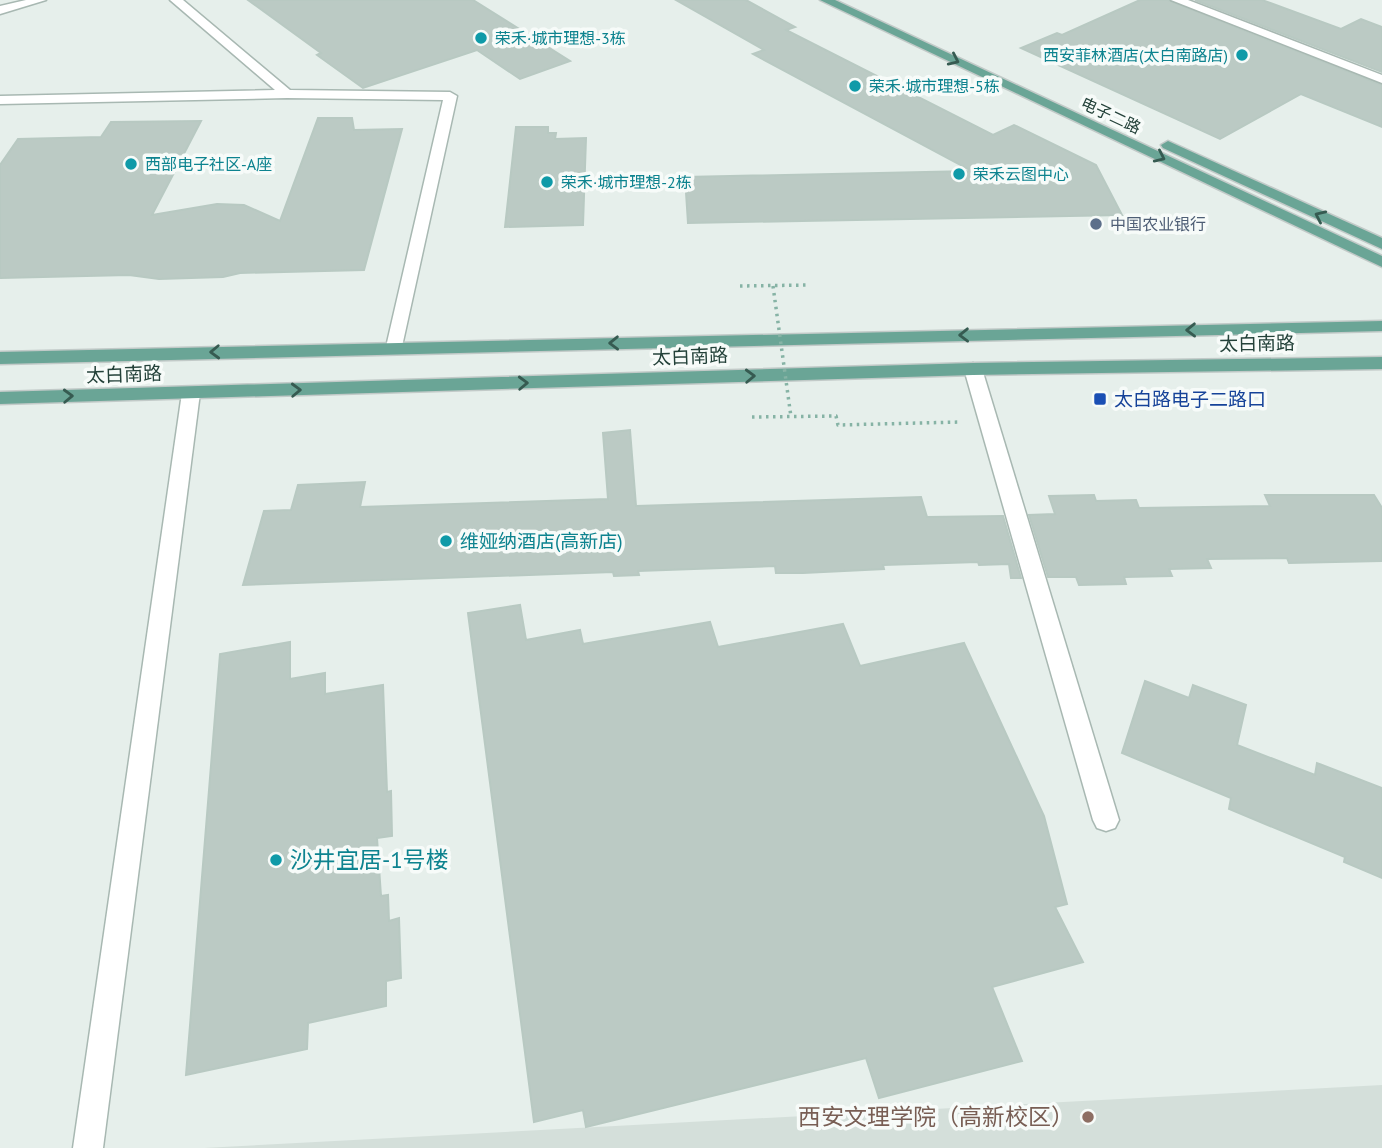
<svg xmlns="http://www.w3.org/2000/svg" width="1382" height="1148" viewBox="0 0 1382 1148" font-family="'PT Sans','Noto Sans SC',sans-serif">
  <rect width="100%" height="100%" fill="#e6efeb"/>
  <path fill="#d4dfda" d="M1382,1085V1148H204Z"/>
  <g fill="#bbcac4" stroke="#b8c9c2" stroke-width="2">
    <path d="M248,0H473L570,61L520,79L477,50L363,88L317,55L321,53Z"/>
    <path d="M676,0H746L795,27L786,30L993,135L1014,125L1096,165L1122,215L688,223L685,177L972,171L753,54L764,50Z"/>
    <path d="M1140,0H1168L1382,85V127L1301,94L1220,139L1021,48L1057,33L1062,35Z"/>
    <path d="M1195,0H1262L1341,29L1361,19L1382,27V72Z"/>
    <path d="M318,118H352L354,130L402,129L364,270L240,273L223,277L159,279L129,275L0,278V165L18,139L101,137L111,122L201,121L152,215L217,204L244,205L280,221Z"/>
    <path d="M516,127H548V133H556L555,139L586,138L583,225L505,227Z"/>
    <path d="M630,430L636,506L921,497L927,517L1003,516L1021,578H1011L1009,564L979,565L978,562L883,565L884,569L803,573H776L775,566L638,571L639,575L614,576L613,572L243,585L264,511L291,510L298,485L365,482L360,507L608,499L603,433Z"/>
    <path d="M1094,495L1096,501L1136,500L1139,508L1270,506L1265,495H1374L1382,508V561L1289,563L1287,558L1207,559L1211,568L1169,569L1172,576L1124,577L1126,584L1079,585L1076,577H1048L1029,515L1055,514L1049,496Z"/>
    <path d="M520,605L526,640L580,630L583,644L710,622L718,647L843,624L860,666L964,643L1044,816L1067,904L1055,907L1083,962L992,987L1022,1061L879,1098L866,1058L586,1127L583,1110L534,1122L468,613Z"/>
    <path d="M290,642V679L325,673V694L383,685L387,792L391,791L392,836L377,838L381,896L388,895L389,921L399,918L401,978L386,981V1006L308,1023L307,1049L186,1075L220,654Z"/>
    <path d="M1145,681L1189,698L1193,685L1246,705L1237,745L1315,775L1317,763L1382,788V878L1344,862L1345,857L1229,809L1231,798L1122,753Z"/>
  </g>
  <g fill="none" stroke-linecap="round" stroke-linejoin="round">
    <defs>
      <g id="minor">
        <path d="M26,0H46L0,14V6Z"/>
        <path d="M170,0H183L290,90L450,92L457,96L401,351L395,352L386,347L443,100L287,98L0,104V96L275,90Z"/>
        <path d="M1171,0H1188L1382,75V83Z"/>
        <path d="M973,363L982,369L1119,820L1115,828L1106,831L1097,828L1093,820L964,369Z"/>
        <path d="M191,387L200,393L103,1148H73L182,393Z"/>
      </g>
      <g id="major">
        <path d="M820,0H835L1382,256V267Z"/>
        <path d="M1168,141L1382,238V249L1163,148L1161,145Z"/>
        <path d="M1382,321V331L0,364V352Z"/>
        <path d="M1382,357V369L973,375L0,404V392L973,363Z"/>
      </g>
    </defs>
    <use href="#minor" stroke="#a8b8b2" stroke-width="3"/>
    <use href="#major" stroke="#c2cac8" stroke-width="3"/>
    <g stroke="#86b3a5" stroke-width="3.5" stroke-dasharray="2.5 4.5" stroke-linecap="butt">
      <path d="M740,286L809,285"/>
      <path d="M752,417L836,416L838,425L961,422"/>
    </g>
    <use href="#minor" fill="#fff" fill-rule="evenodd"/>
    <use href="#major" fill="#6aa596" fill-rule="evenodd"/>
    <path stroke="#86b3a5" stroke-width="3.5" stroke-dasharray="2.5 4.5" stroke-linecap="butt" d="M773,286L791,417"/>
  </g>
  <defs><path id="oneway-chevron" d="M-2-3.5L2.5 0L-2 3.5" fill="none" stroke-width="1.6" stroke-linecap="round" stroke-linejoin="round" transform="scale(1.75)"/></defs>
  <g stroke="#365b51">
    <use href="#oneway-chevron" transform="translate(954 60) rotate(25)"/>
    <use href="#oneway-chevron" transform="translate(1160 157) rotate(25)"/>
    <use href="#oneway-chevron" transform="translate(1320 216) rotate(-155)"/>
    <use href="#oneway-chevron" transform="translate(1191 330) rotate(179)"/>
    <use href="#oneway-chevron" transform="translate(964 335) rotate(179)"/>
    <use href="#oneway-chevron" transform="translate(614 343) rotate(179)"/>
    <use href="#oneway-chevron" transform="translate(215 352) rotate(178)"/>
    <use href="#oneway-chevron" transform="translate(750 376) rotate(-2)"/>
    <use href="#oneway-chevron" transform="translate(523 383) rotate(-2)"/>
    <use href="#oneway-chevron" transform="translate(296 390) rotate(-2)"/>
    <use href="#oneway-chevron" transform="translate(68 396) rotate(-2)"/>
  </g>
  <g fill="#0f9aa8" stroke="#f7fbf9" stroke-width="2.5">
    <circle cx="481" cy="38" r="7"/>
    <circle cx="1242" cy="55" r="7"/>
    <circle cx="855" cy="86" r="7"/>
    <circle cx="131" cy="164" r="7"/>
    <circle cx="959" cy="174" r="7"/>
    <circle cx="547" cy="182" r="7"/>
    <circle cx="446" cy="541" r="7"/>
    <circle cx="276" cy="860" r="7"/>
  </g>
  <circle fill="#5c6f8a" stroke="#f7fbf9" stroke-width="2.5" cx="1096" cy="224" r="7"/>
  <rect fill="#1a4fb4" stroke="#f7fbf9" stroke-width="2.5" x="1093" y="392" width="14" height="14" rx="3.5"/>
  <circle fill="#8d6e63" stroke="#f7fbf9" stroke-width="2.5" cx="1088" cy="1117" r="7"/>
  <g text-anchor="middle" stroke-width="7" stroke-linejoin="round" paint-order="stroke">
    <g font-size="16" fill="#0d838f" stroke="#f7fbf9" text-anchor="start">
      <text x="495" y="44">荣禾·城市理想-3栋</text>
      <text x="1228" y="61" text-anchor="end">西安菲林酒店(太白南路店)</text>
      <text x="869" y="92">荣禾·城市理想-5栋</text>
      <text x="145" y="170">西部电子社区-A座</text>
      <text x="973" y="180">荣禾云图中心</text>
      <text x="561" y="188">荣禾·城市理想-2栋</text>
    </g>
    <g font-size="16" fill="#24423a" stroke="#f7fbf9">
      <text transform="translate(1111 115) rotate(25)" y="6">电子二路</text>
    </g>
    <g font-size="16" fill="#4e5e75" stroke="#f7fbf9" text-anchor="start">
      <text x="1110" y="230">中国农业银行</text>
    </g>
    <g font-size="19" fill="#24423a" stroke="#f7fbf9">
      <text transform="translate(1257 343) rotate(-1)" y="7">太白南路</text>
      <text transform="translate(690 356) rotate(-2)" y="7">太白南路</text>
      <text transform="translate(124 374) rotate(-2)" y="7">太白南路</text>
    </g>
    <g font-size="19" fill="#164399" stroke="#f7fbf9" text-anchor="start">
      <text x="1114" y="406">太白路电子二路口</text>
    </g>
    <g font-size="19" fill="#0d838f" stroke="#f7fbf9" text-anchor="start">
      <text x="460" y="548">维娅纳酒店(高新店)</text>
    </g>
    <g font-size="23" fill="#0d838f" stroke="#f7fbf9" text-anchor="start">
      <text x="290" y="868">沙井宜居-1号楼</text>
    </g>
    <g font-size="23" fill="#785e54" stroke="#f7fbf9" text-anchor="end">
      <text x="1074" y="1125">西安文理学院（高新校区）</text>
    </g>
  </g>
</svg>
